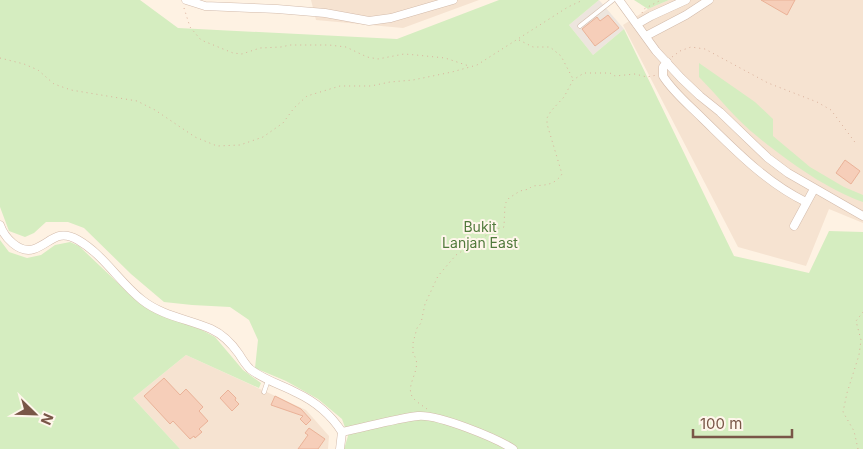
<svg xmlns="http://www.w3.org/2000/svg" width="863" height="449" viewBox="0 0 863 449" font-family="Inter,sans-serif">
  <rect width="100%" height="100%" fill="#fef2e3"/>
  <g fill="#f6e3d1">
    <path d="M311,0H479L403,28L316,20Z"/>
    <path d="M669,0H863V223L829,209L806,266L738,247L623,25L648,9Z"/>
    <path d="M186,355L306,410L329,436L328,449H180L133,398Z"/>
  </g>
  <path fill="#ede5de" d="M599,0L624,29L593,55L569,25Z"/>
  <g fill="#d5edc0">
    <path d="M0,0H140L178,28L397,39L499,0H599L569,25L593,55L624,29L734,256L809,273L829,231L863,232V449H344L348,436L342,419L318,399L286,381L255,368L258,340L249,320L230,307L192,305L164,302L131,274L84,228L68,222H46L34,233L25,237L9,231L0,207Z"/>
    <path d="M634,0H669L648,9Z"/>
    <path d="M699,63L755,102L773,119V136L810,167L844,187L863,195V202C828,190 787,161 758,137C738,122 717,95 699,77Z"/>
    <path d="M0,240L9,252L27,258L41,255L55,245L70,242L79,246L139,303L162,316L200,329L215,337L243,370L261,383L259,388L186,355L133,398L180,449H0Z"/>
  </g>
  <g fill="#f6ceb9" stroke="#eab298">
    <path d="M761,0H795L787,15Z"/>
    <path d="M608,15L619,28L595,46L582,29L597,17L600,21Z"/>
    <path d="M845,160L860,171L851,184L836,173Z"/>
    <path d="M164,378L180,395L186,389L203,407L199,411L208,421L199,429L202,432L195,438L194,436L190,439L173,421L170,424L144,396Z"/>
    <path d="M228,390L236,398L235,400L239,404L232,411L220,398Z"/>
    <path d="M275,396L301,409L311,420L306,425L300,419L303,416L271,405Z"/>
    <path d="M309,428L325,439L318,449H298L308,435L305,433Z"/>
  </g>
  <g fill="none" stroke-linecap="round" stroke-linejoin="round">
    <defs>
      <g id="lane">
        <path d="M580,26L613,0"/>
        <path d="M264,392L268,380"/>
      </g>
      <g id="street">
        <path d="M186,0L205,6L277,9L325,13L369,21L391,18L453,0"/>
        <path d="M619,0L656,51L681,78L700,96L720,112L768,158L788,173L863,216"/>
        <path d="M637,24L651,16L686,0"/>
        <path d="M646,36L686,15L709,0"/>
        <path d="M667,62L663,67V76C673,92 689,105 702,118C734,149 765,182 806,202"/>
        <path d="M0,225C4,237 19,254 34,249C51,243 57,228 78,240C104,255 119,282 142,300C162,316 188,319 211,329C222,334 232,344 239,354C242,359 246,365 250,369C264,380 282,385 297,393C316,402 331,415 342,432L340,449"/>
        <path d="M794,226L814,189"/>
        <path d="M342,432C367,427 393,419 418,416C438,414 496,438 513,449"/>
      </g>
    </defs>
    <use href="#lane" stroke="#d3bbab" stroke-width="5"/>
    <use href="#street" stroke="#d3bbab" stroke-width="9"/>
    <g stroke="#dbb19c" stroke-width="1" stroke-dasharray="1 4" stroke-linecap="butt">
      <path d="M184,8L190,27L201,40L233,53L242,54L260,48L281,47L290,45H329L346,47L367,57L378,59L404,54L416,55L445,58L469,66"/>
      <path d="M642,13L644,9L661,0"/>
      <path d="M519,40L533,47H550L561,56L573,79"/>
      <path d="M672,57L680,51L691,47L705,49L768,83L817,102L831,110L857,145"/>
      <path d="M0,58L24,64L38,70L54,84L71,90L137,101L155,110L195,137L217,146L240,145L263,137L283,123L294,108L307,96L340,86H371L390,82L413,80L452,72L477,65L568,7L583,0"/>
      <path d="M427,409C423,406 418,403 414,399C402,386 425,368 413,354V343L417,328L421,323L425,304L438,276L456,255L496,229L504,227L505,204L509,198L520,191L529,189L532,186C544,185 554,186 562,174L547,124V118L551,111L564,97L573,80L584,73H610L615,76L635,74L647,77L657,75"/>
      <path d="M858,449L854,431L843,412L847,393L859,355L861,340L856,321L863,312"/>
    </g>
    <use href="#lane" stroke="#fff" stroke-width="4"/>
    <use href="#street" stroke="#fff" stroke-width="8"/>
  </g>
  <g text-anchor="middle" stroke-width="4" stroke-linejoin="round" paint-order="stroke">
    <g font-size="14" fill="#517a3c" stroke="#fff6eb">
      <text x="480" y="232">Bukit<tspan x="480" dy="16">Lanjan East</tspan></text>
    </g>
  </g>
  <g transform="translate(35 414) rotate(113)" stroke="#fff6eb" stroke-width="4" paint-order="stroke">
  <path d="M0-4L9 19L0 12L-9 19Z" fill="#795647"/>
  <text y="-8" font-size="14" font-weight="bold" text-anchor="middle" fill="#795647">N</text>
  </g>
  <path d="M693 429v8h99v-8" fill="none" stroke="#795647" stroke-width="2.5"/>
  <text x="700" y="429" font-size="15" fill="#795647" stroke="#fff6eb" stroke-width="4" paint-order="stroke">100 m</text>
</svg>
